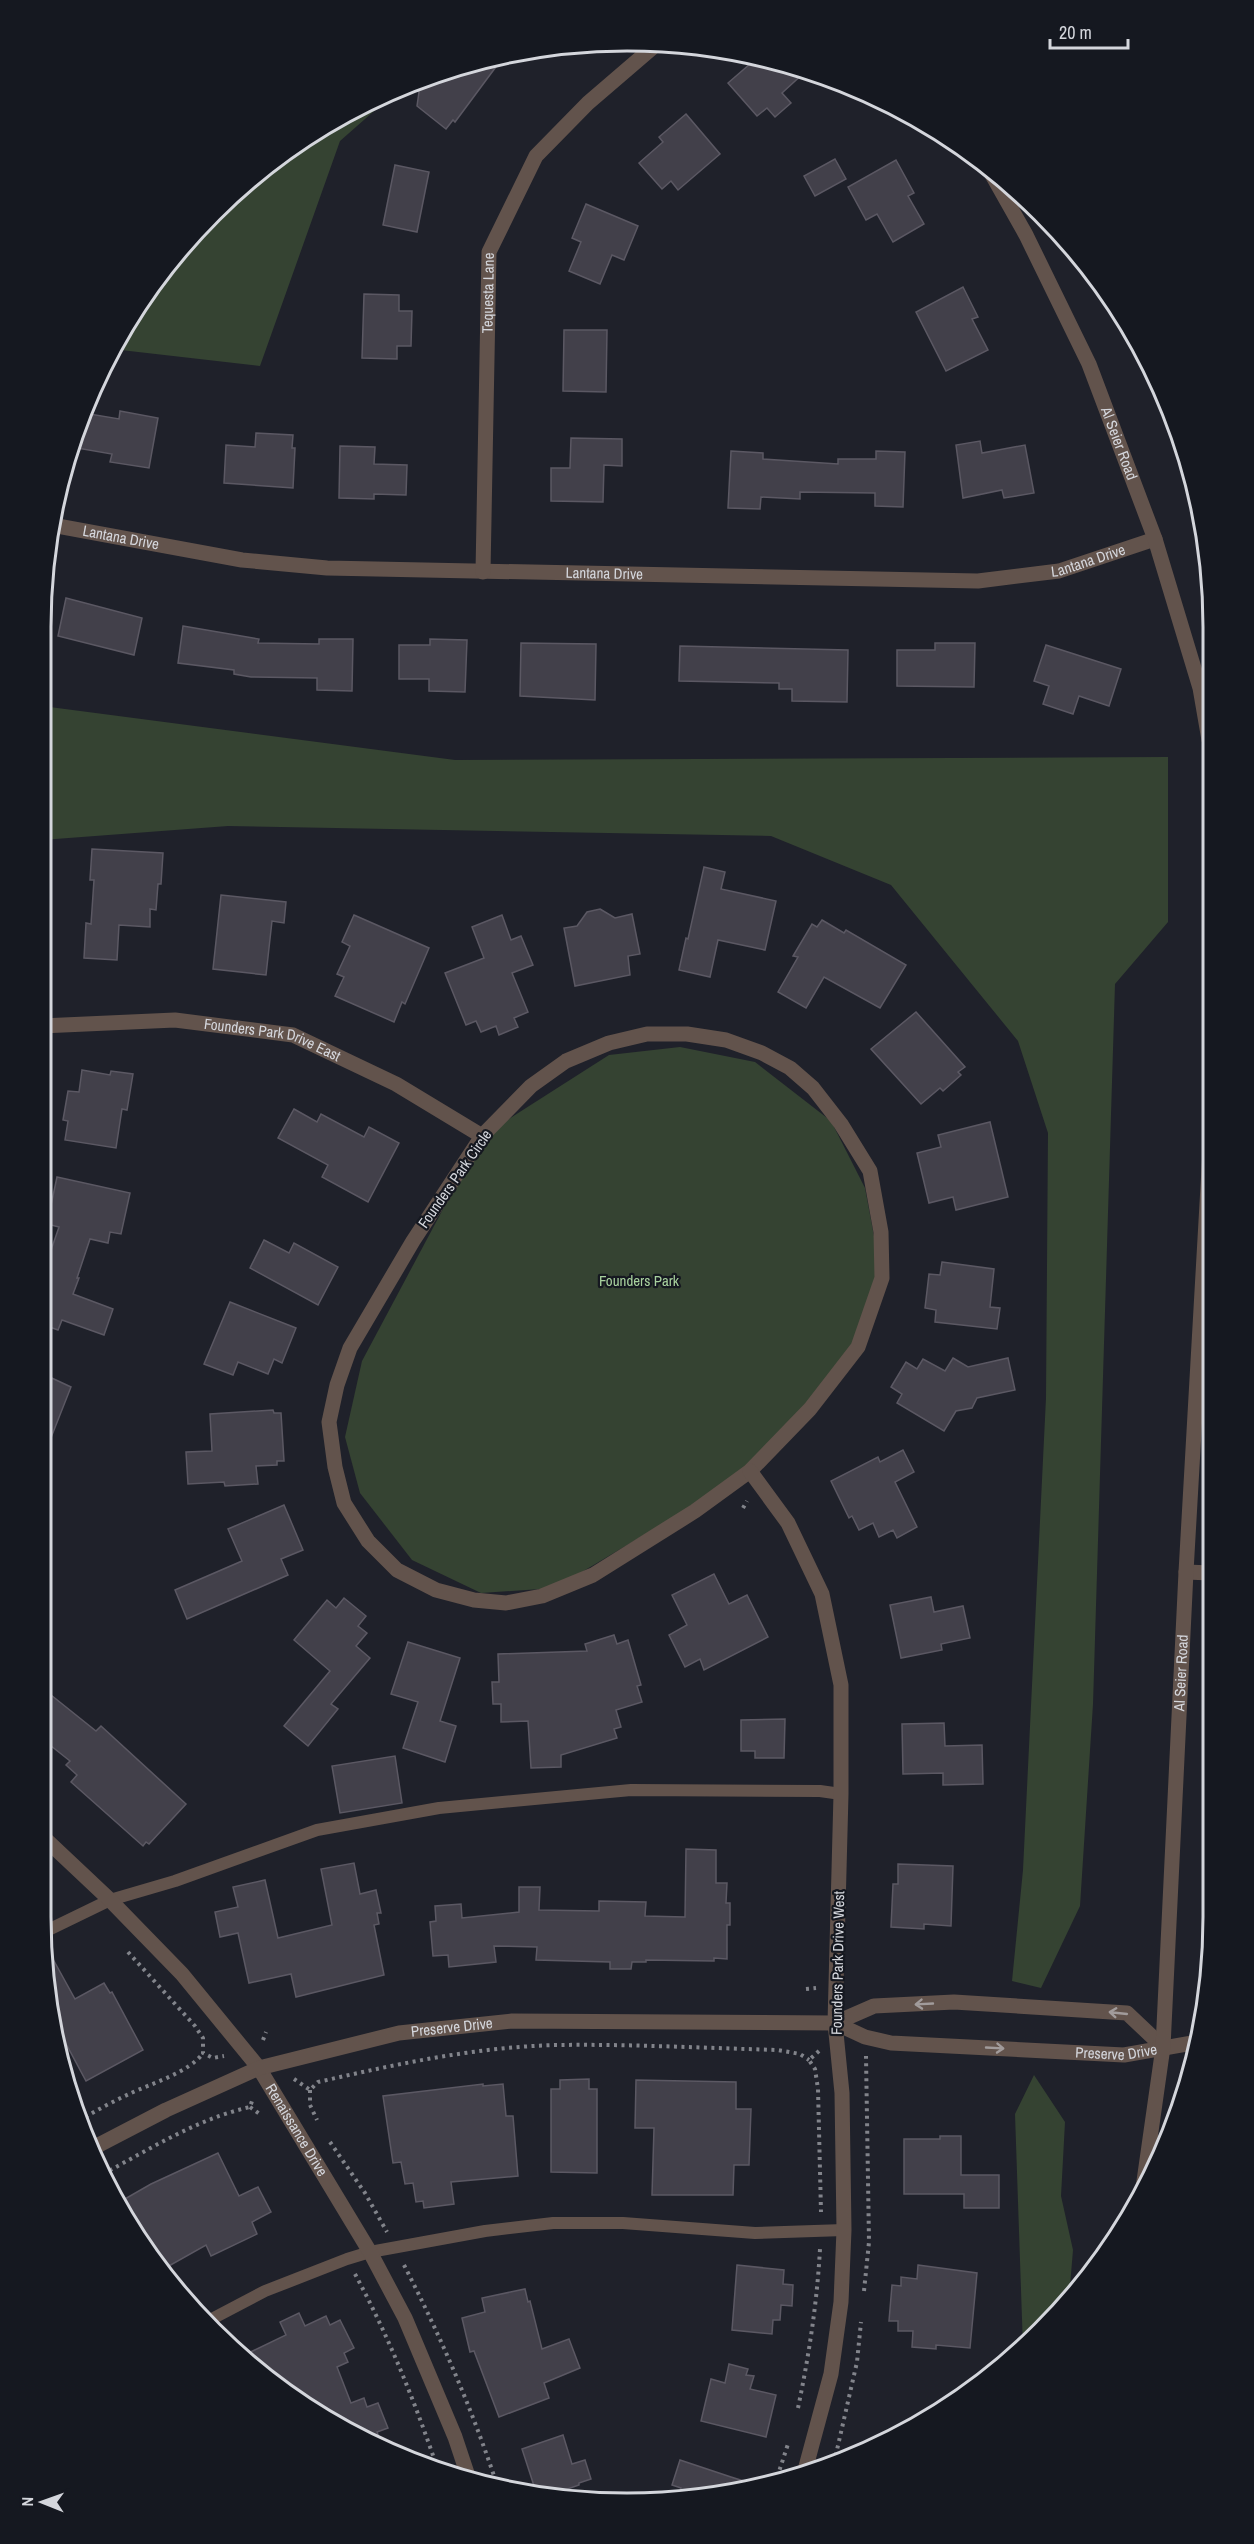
<svg xmlns="http://www.w3.org/2000/svg" width="1254" height="2544" viewBox="0 0 1254 2544" font-family="'Archivo Narrow',sans-serif">
  <rect width="100%" height="100%" fill="#1f212a"/>
  <g fill="#354332">
    <path d="M398,90L340,141L260,366L112,349L161,270L240,186L333,119Z"/>
    <path d="M42,706L455,760L1168,757V922L1115,984L1093,1704L1080,1906L1041,1988L1012,1981L1023,1870L1046,1398L1048,1133L1018,1041L891,885L771,836L228,826L42,840Z"/>
    <path d="M680,1047L755,1062L831,1121L865,1188L881,1273L855,1345L748,1473L555,1588L481,1593L412,1560L360,1493L345,1437L362,1361L482,1136L609,1055Z"/>
    <path d="M1034,2075L1065,2122L1061,2196L1073,2250L1069,2298L1042,2331L1023,2348L1015,2114Z"/>
  </g>
  <g fill="#42404a" stroke="#5b5863" stroke-width="1.5">
    <path d="M504,56L455,122L453,120L446,129L417,106L419,92L409,85L430,75L438,81L446,70Z"/>
    <path d="M758,57L778,60L806,71L782,93L791,103L775,117L767,108L757,116L728,83Z"/>
    <path d="M686,114L720,154L678,190L671,181L662,189L639,163L663,142L659,137Z"/>
    <path d="M835,159L846,179L815,196L804,176Z"/>
    <path d="M896,160L914,193L908,196L924,224L893,242L877,214L866,220L848,187Z"/>
    <path d="M395,165L429,172L417,232L383,225Z"/>
    <path d="M586,204L638,226L624,260L612,255L600,284L569,271L581,242L572,238Z"/>
    <path d="M963,287L978,317L972,319L988,350L946,371L916,312Z"/>
    <path d="M364,294L399,295V311H412L411,346H397V359L362,358Z"/>
    <path d="M564,330H607L606,392L563,391Z"/>
    <path d="M120,411L158,418L149,468L110,462L112,454L71,447L84,413L119,419Z"/>
    <path d="M256,433L293,435L292,448H295L293,488L224,483L226,445L255,447Z"/>
    <path d="M571,438L622,439V466L604,465L603,502L551,501V468H570Z"/>
    <path d="M980,441L982,453L1025,445L1034,493L1004,498L1002,490L963,498L956,445Z"/>
    <path d="M340,446L375,447L374,464L407,465L406,495L374,494V499L339,498Z"/>
    <path d="M731,451L763,453V459L838,464V459H876V451L905,452L903,507L875,506V493L800,492V499L761,497L760,509L728,508Z"/>
    <path d="M66,598L142,618L134,655L58,636Z"/>
    <path d="M183,626L259,639L258,643L319,644V639H353L352,691L317,690V678L251,677L234,674V670L178,663Z"/>
    <path d="M430,639L467,640L465,692L429,691V679H399V645H430Z"/>
    <path d="M521,643L596,644L595,700L520,696Z"/>
    <path d="M935,643H975L974,687L897,686V650H935Z"/>
    <path d="M1046,645L1121,669L1109,706L1079,696L1073,714L1043,704L1049,686L1034,681Z"/>
    <path d="M680,646L848,650L847,702L792,701V689H779V683L679,681Z"/>
    <path d="M92,849L163,853L161,884H158L156,910L150,909V927L119,925L117,960L84,958L86,923L91,924L94,880H90Z"/>
    <path d="M704,867L725,872L721,889L776,901L765,950L718,940L710,977L679,970L686,938L688,939Z"/>
    <path d="M221,895L286,902L284,923L272,921L266,975L213,969Z"/>
    <path d="M600,909L615,918L632,914L640,954L628,956L630,975L575,986L564,928L577,926L587,912Z"/>
    <path d="M354,915L429,948L405,1004L402,1002L394,1022L335,996L344,977L337,974L350,946L342,942Z"/>
    <path d="M502,915L511,940L521,936L533,965L512,973L528,1012L514,1018L518,1027L499,1035L496,1026L481,1032L476,1021L466,1025L445,973L484,958L472,927Z"/>
    <path d="M822,920L844,933L846,930L906,965L880,1008L824,977L806,1008L778,992L798,957L793,956L812,924L817,927Z"/>
    <path d="M916,1012L965,1067L958,1072L961,1075L943,1091L940,1088L921,1104L871,1049Z"/>
    <path d="M82,1070L110,1075L111,1071L133,1074L127,1110L122,1109L116,1148L65,1140L68,1121L63,1120L68,1091L79,1092Z"/>
    <path d="M294,1109L317,1122L321,1114L364,1137L369,1127L399,1143L368,1202L322,1177L328,1165L278,1138Z"/>
    <path d="M990,1122L1008,1197L956,1210L953,1197L929,1203L917,1153L941,1147L938,1135Z"/>
    <path d="M57,1177L130,1193L121,1234L110,1232L108,1243L90,1239L77,1278H79L73,1294L113,1309L104,1335L62,1320L58,1330L41,1324V1279L59,1227L47,1224Z"/>
    <path d="M264,1240L289,1253L294,1243L338,1267L318,1305L250,1268Z"/>
    <path d="M942,1262L994,1269L990,1307L1000,1308L997,1329L935,1322L936,1310L925,1308L929,1274L940,1275Z"/>
    <path d="M230,1302L296,1328L282,1363L274,1359L268,1374L238,1362L233,1375L204,1364Z"/>
    <path d="M953,1358L968,1367L1008,1358L1015,1390L977,1398L972,1408L956,1411L944,1431L897,1403L902,1394L891,1387L906,1362L917,1369L923,1359L945,1371Z"/>
    <path d="M41,1373L71,1387L43,1458L41,1457Z"/>
    <path d="M273,1410L274,1413H281L284,1461H277V1465L256,1466L258,1484L225,1486L224,1482L188,1484L186,1452L212,1451L210,1414Z"/>
    <path d="M903,1450L914,1472L895,1482L917,1527L897,1538L893,1530L879,1537L873,1523L859,1530L852,1516L849,1518L831,1481L878,1457L880,1462Z"/>
    <path d="M284,1505L303,1550L281,1559L288,1575L187,1619L175,1590L242,1561L228,1529Z"/>
    <path d="M714,1574L729,1604L747,1595L768,1637L704,1670L700,1659L685,1667L669,1635L687,1625L672,1595Z"/>
    <path d="M931,1597L934,1612L963,1606L970,1638L941,1644L942,1650L901,1658L890,1605Z"/>
    <path d="M344,1598L366,1616L358,1626L367,1633L356,1646L370,1658L331,1704L338,1709L308,1746L284,1726L330,1671L294,1640L327,1600L336,1608Z"/>
    <path d="M614,1635L617,1644L628,1640L641,1685L637,1686L642,1702L616,1710L621,1727L614,1729L617,1738L561,1755V1767L531,1768L528,1721L501,1722V1704H493L492,1682H499L498,1654L587,1651L585,1644Z"/>
    <path d="M408,1642L460,1658L440,1721L456,1726L445,1762L403,1748L418,1702L391,1694Z"/>
    <path d="M41,1687L96,1731L101,1726L186,1804L149,1844L146,1842L143,1846L71,1782L77,1775L66,1765L70,1761L41,1738Z"/>
    <path d="M785,1719L784,1758H755V1751H741V1720Z"/>
    <path d="M944,1723L945,1746L982,1745L983,1784L943,1785V1773L903,1774L902,1724Z"/>
    <path d="M395,1756L402,1803L340,1813L332,1766Z"/>
    <path d="M686,1849L716,1850V1883H727L726,1903H730V1925H727V1959L714,1958V1961L646,1960V1962H632L631,1969H610V1962L536,1960L537,1947L494,1946L496,1962L449,1967L448,1955L433,1956L430,1922L436,1921L435,1906L461,1904L462,1918L519,1912V1887H540L539,1910L599,1911V1901L646,1902L645,1916L685,1917Z"/>
    <path d="M354,1863L360,1894L376,1890L381,1913H377L379,1924L374,1925L384,1975L296,1997L291,1974L249,1983L238,1933L220,1937L215,1912L238,1907L233,1887L265,1880L278,1938L332,1925L321,1869Z"/>
    <path d="M898,1864L953,1866L951,1926L924,1924V1929L891,1927L893,1884H898Z"/>
    <path d="M43,1941L75,1999L104,1983L110,1993L112,1992L143,2050L86,2081L50,2014Z"/>
    <path d="M589,2079V2089H597V2173L551,2172V2089H560V2080Z"/>
    <path d="M636,2080L736,2082V2109H751L749,2165H734L733,2195H652L654,2128H635Z"/>
    <path d="M483,2084V2086L503,2084L506,2116H513L518,2176L451,2182L454,2204L424,2208L423,2201L416,2202L413,2183L405,2184L401,2162L393,2163L383,2096Z"/>
    <path d="M940,2136H961V2175H999V2208H964V2194H904V2139H940Z"/>
    <path d="M218,2153L239,2196L258,2187L271,2212L252,2222L257,2234L211,2256L206,2245L160,2271L116,2204L151,2184Z"/>
    <path d="M737,2265L784,2270L783,2284L793,2285L792,2306L781,2305L780,2320H773L772,2334L732,2330Z"/>
    <path d="M918,2265L977,2273L970,2348L936,2345V2349L912,2347L913,2331H898V2321H889L892,2285L901,2286V2277L917,2279Z"/>
    <path d="M525,2289L528,2302L530,2301L542,2349L569,2339L580,2368L544,2383L549,2398L499,2417L474,2351L470,2352L462,2318L485,2312L482,2298Z"/>
    <path d="M299,2313L305,2326L326,2316L330,2325L340,2320L354,2348L344,2353L348,2362L337,2367L351,2403L364,2398L367,2407L378,2403L388,2428L377,2432L383,2449L333,2425L240,2357L286,2335L280,2322Z"/>
    <path d="M729,2364L748,2369L746,2375L754,2376L750,2389L776,2395L766,2437L701,2421L711,2379L725,2383Z"/>
    <path d="M563,2435L572,2464L585,2460L591,2479L579,2483V2485L545,2497L537,2495L522,2449Z"/>
    <path d="M680,2460L731,2477L763,2487L703,2499H677L681,2488L672,2485Z"/>
  </g>
  <g fill="none" stroke-linecap="round" stroke-linejoin="round">
    <g stroke="#82848b" stroke-width="4" stroke-dasharray="3 4.5" stroke-linecap="butt">
      <path d="M743,1508L747,1501"/>
      <path d="M128,1952L195,2026L203,2038V2053L213,2058L224,2056"/>
      <path d="M806,1989L816,1988"/>
      <path d="M263,2040L266,2032"/>
      <path d="M819,2051L809,2060L815,2069L818,2089L821,2212"/>
      <path d="M294,2079L310,2090L318,2082C397,2064 475,2047 557,2045C631,2044 704,2048 778,2050L800,2054L809,2060"/>
      <path d="M310,2090V2105L317,2120"/>
      <path d="M250,2107L261,2115"/>
      <path d="M79,2121C95,2111 112,2102 129,2094C150,2084 190,2072 203,2053"/>
      <path d="M330,2142L365,2193L387,2232"/>
      <path d="M103,2174C150,2149 197,2119 250,2107L253,2098"/>
      <path d="M404,2265C441,2337 473,2411 498,2488"/>
      <path d="M355,2274C389,2337 415,2402 438,2470"/>
      <path d="M864,2291L869,2242L866,2056"/>
      <path d="M798,2408C809,2355 817,2303 820,2249"/>
      <path d="M834,2463L857,2362L861,2322"/>
      <path d="M775,2484L788,2444"/>
    </g>
    <g stroke="#62534c" stroke-width="12">
      <path d="M42,1933L110,1900L175,1881L317,1830L439,1808L631,1790L820,1791L841,1794"/>
      <path d="M206,2322L265,2291L347,2259L370,2252L485,2231L553,2223H623L755,2233L844,2230"/>
    </g>
    <g stroke="#62534c" stroke-width="15">
      <path id="s1" d="M52,525L242,560L327,568L978,581L1059,571L1155,539"/>
      <path id="s2" d="M483,572L489,252L536,156L588,103L659,42"/>
      <path id="s3" d="M41,1026L175,1020L293,1035L396,1084L482,1136"/>
      <path d="M647,1034H687L726,1040L762,1053L790,1068L813,1088L841,1124L870,1171L881,1232L882,1278L858,1347L810,1409L750,1471L695,1511L593,1575L542,1596L506,1603L474,1600L436,1590L397,1570L368,1541L344,1503L335,1467L329,1422L337,1385L350,1348L413,1241L482,1136L531,1086L566,1061L609,1043Z"/>
      <path d="M750,1471L788,1523L822,1594L841,1685V1794L835,2023L842,2093L844,2230L841,2302L831,2374L804,2474"/>
      <path d="M1186,1572L1211,1573"/>
      <path id="s4" d="M41,1835L110,1900L182,1974L259,2068L370,2252L405,2318L455,2437L469,2479"/>
      <path d="M835,2023L874,2006L954,2002L1127,2013L1163,2047"/>
      <path id="s5" d="M91,2149L166,2110L259,2068L399,2033L512,2021L835,2023L865,2037L891,2043L1124,2055L1198,2042"/>
    </g>
    <g stroke="#62534c" stroke-width="15">
      <path id="s6" d="M986,164L1026,235L1089,364L1155,539L1200,688L1209,740"/>
      <path id="s7" d="M1142,2195L1163,2047L1186,1572L1210,1151"/>
    </g>
  </g>
  <defs><path id="oneway-shaft" d="M-6 0H5M1.5-3L5.5 0L1.5 3" fill="none" stroke-width="1.6" stroke-linecap="round" stroke-linejoin="round" transform="scale(1.5)"/></defs>
  <g stroke="#a19b9b">
    <use href="#oneway-shaft" transform="translate(924 2004) rotate(177)"/>
    <use href="#oneway-shaft" transform="translate(1118 2013) rotate(-174)"/>
    <use href="#oneway-shaft" transform="translate(995 2048) rotate(3)"/>
  </g>
  <g text-anchor="middle" stroke-width="4.5" stroke-linejoin="round" paint-order="stroke">
    <g font-size="15" fill="#d4d6dc" stroke="#151820">
      <text dy="5" stroke="none"><textPath href="#s2" startOffset="279">Tequesta Lane</textPath></text>
      <text dy="5" stroke="none"><textPath href="#s6" startOffset="310">Al Seier Road</textPath></text>
      <text dy="5" stroke="none"><textPath href="#s1" startOffset="70">Lantana Drive</textPath></text>
      <text dy="5" stroke="none"><textPath href="#s1" startOffset="1042">Lantana Drive</textPath></text>
      <text dy="5" stroke="none"><textPath href="#s1" startOffset="556">Lantana Drive</textPath></text>
      <text dy="5" stroke="none"><textPath href="#s3" startOffset="234">Founders Park Drive East</textPath></text>
      <text transform="translate(455 1179) rotate(-55)" y="5">Founders Park Circle</text>
      <text dy="5" stroke="none"><textPath href="#s7" startOffset="524">Al Seier Road</textPath></text>
      <text transform="translate(838 1963) rotate(-89)" y="5">Founders Park Drive West</text>
      <text dy="5" stroke="none"><textPath href="#s5" startOffset="384">Preserve Drive</textPath></text>
      <text dy="5" stroke="none"><textPath href="#s5" startOffset="1053">Preserve Drive</textPath></text>
      <text dy="5" stroke="none"><textPath href="#s4" startOffset="392">Renaissance Drive</textPath></text>
    </g>
    <g font-size="15" fill="#a8d19e" stroke="#151820">
      <text x="639" y="1286">Founders Park</text>
    </g>
  </g>
  <path d="M0 0H1254V2544H0ZM627 51H627A576 576 0 0 1 1203 627V1917A576 576 0 0 1 627 2493H627A576 576 0 0 1 51 1917V627A576 576 0 0 1 627 51Z" fill="#151820" fill-rule="evenodd"/>
  <path fill="none" stroke="#d4d6dc" stroke-width="3" d="M627 51H627A576 576 0 0 1 1203 627V1917A576 576 0 0 1 627 2493H627A576 576 0 0 1 51 1917V627A576 576 0 0 1 627 51Z"/>
  <g transform="translate(42 2502) rotate(271)" stroke="#151820" stroke-width="4.5" paint-order="stroke">
  <path d="M0-4.5L10 22L0 15L-10 22Z" fill="#d4d6dc"/>
  <text y="-9" font-size="16" font-weight="bold" text-anchor="middle" fill="#d4d6dc">N</text>
  </g>
  <path d="M1050 39v9h78v-9" fill="none" stroke="#d4d6dc" stroke-width="3"/>
  <text x="1059" y="39" font-size="18" fill="#d4d6dc" stroke="#151820" stroke-width="4.5" paint-order="stroke">20 m</text>
</svg>
